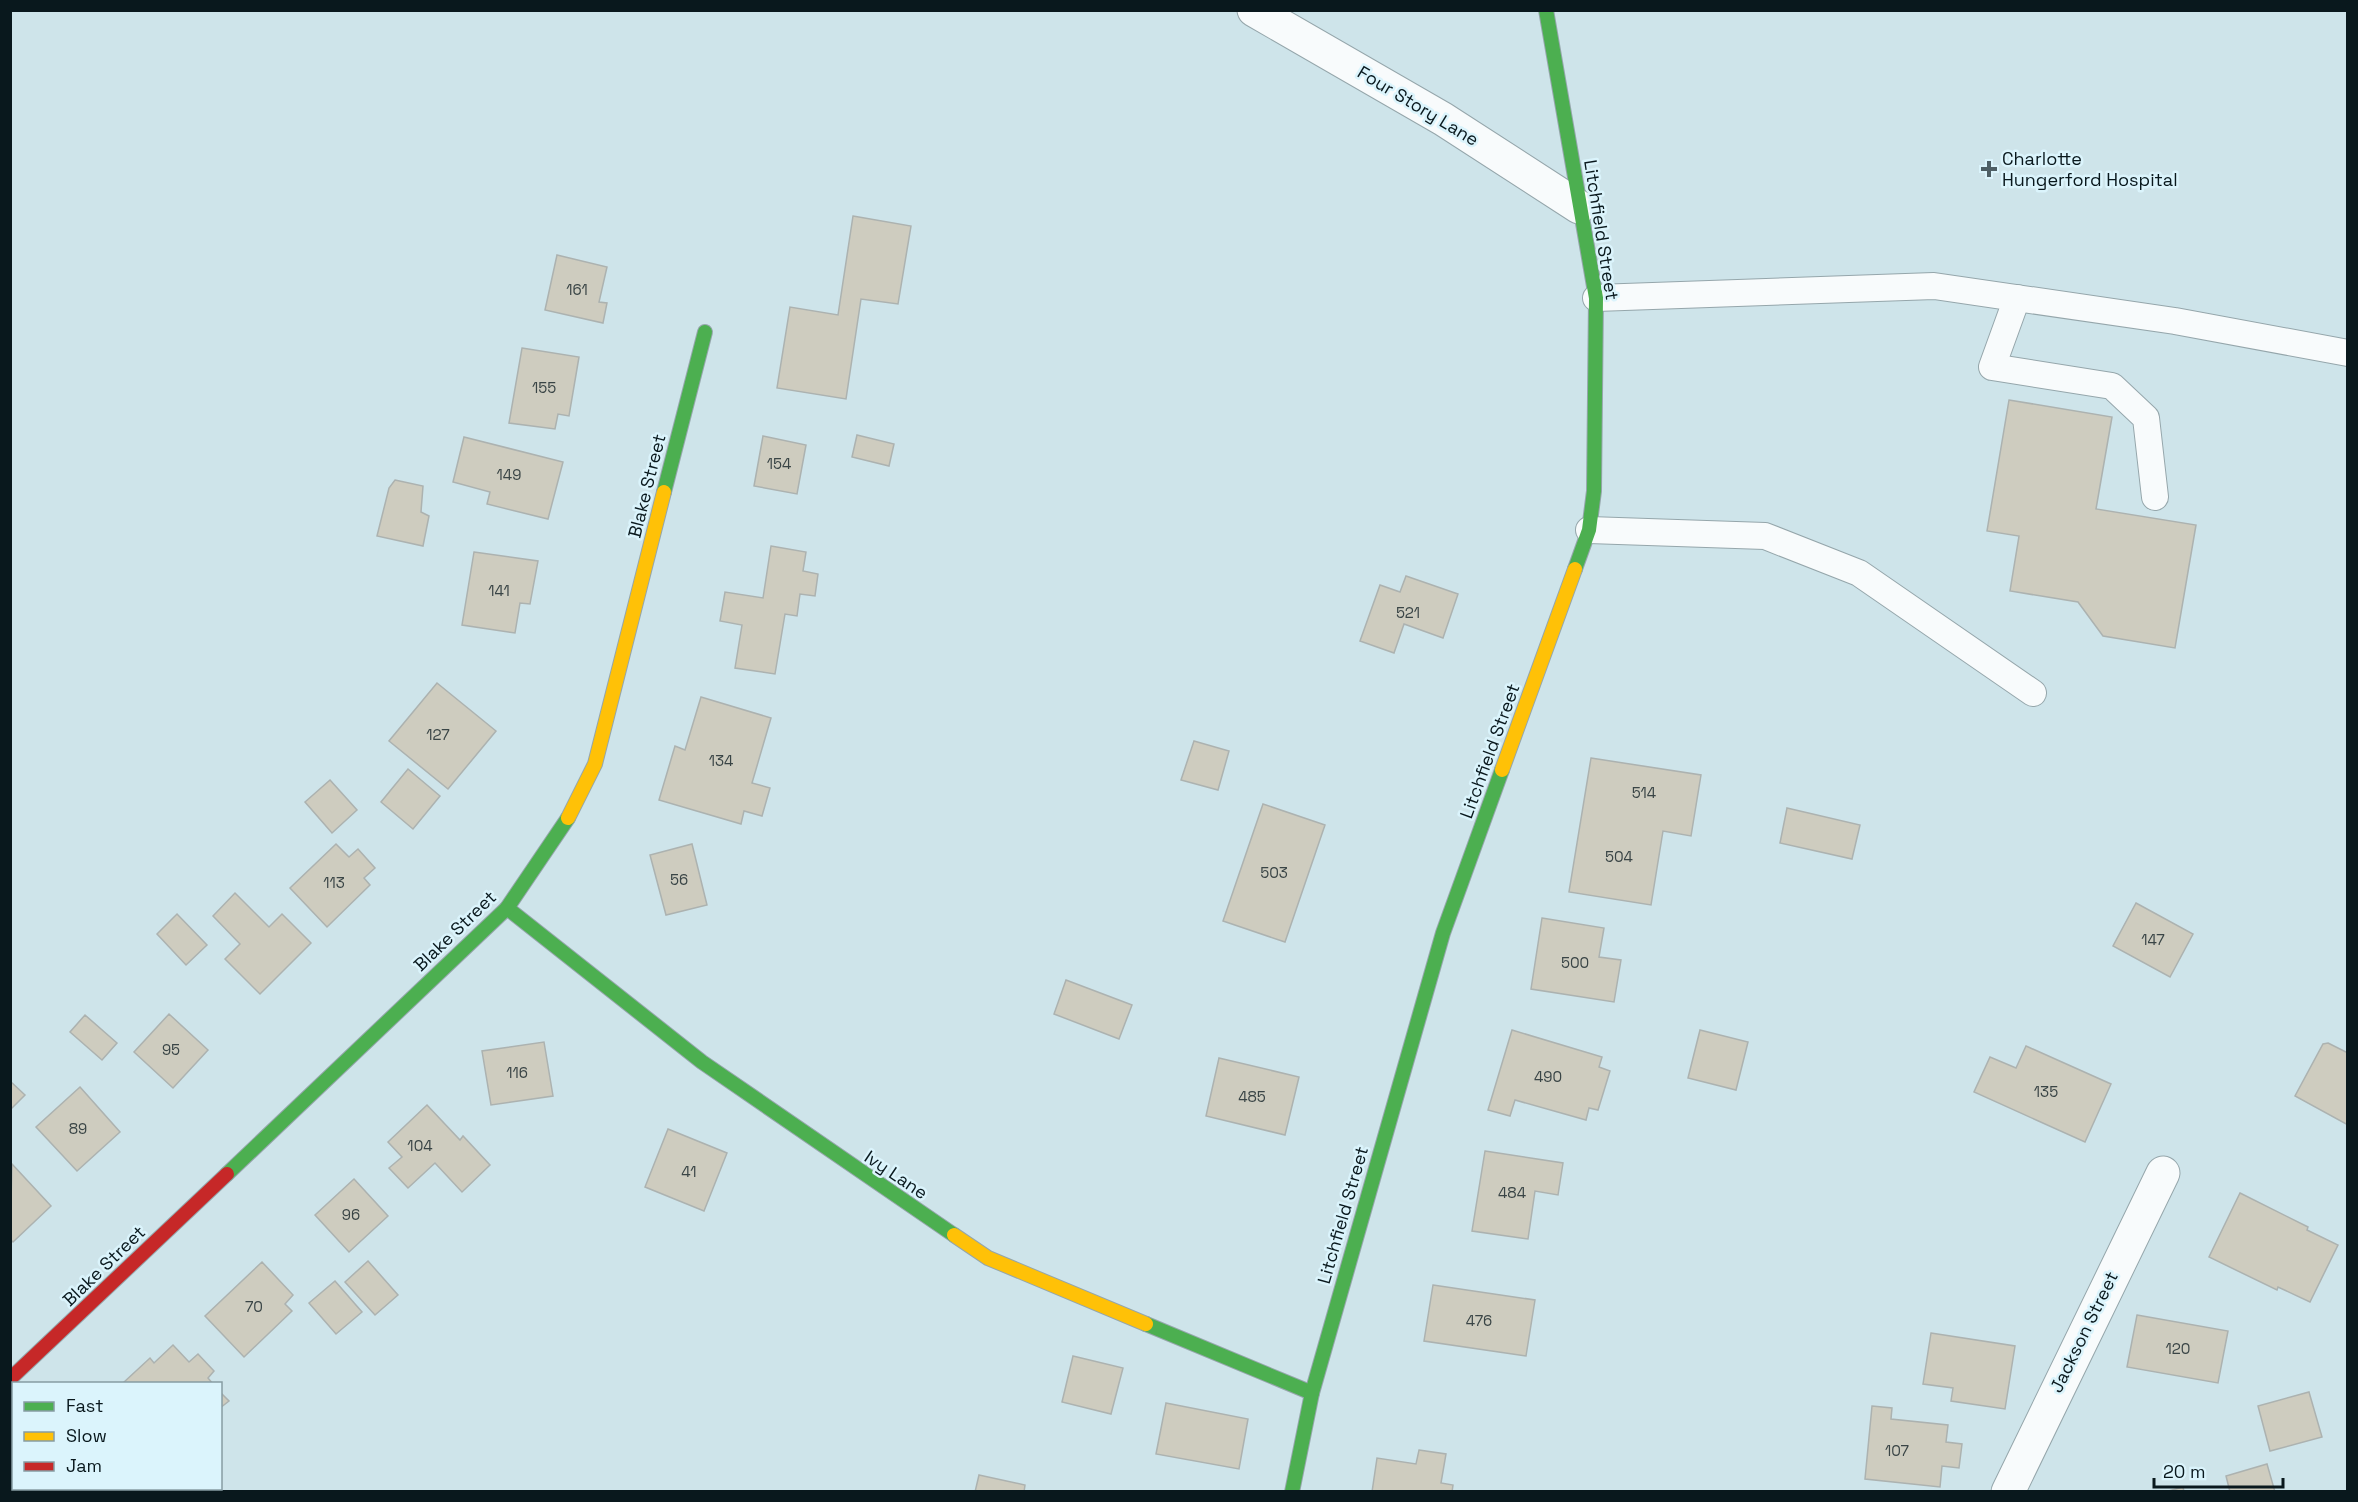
<svg xmlns="http://www.w3.org/2000/svg" width="2358" height="1502" viewBox="0 0 2358 1502" font-family="'Space Grotesk',sans-serif">
  <rect width="100%" height="100%" fill="#cee4ea"/>
  <g fill="#ceccbf" stroke="#acb2b0" stroke-width="1.5">
    <path d="M853,216L911,226L898,304L861,299L846,399L777,388L790,307L838,315Z"/>
    <path d="M557,255L607,267L599,302L607,303L603,323L545,310Z"/>
    <path d="M522,348L579,357L569,416L558,414L555,429L509,423Z"/>
    <path d="M2009,400L2112,417L2096,509L2196,525L2175,648L2103,636L2078,602L2010,591L2019,536L1987,531Z"/>
    <path d="M857,435L894,444L889,466L852,457Z"/>
    <path d="M763,436L806,445L797,494L754,486Z"/>
    <path d="M464,437L563,462L548,519L487,504L490,492L453,482Z"/>
    <path d="M395,480L423,486L421,512L429,516L423,546L377,536L389,488Z"/>
    <path d="M771,546L806,552L803,571L818,574L815,596L800,594L797,616L785,614L775,674L735,668L742,625L720,621L725,592L763,598Z"/>
    <path d="M474,552L538,561L530,604L520,603L515,633L462,625Z"/>
    <path d="M1406,576L1458,594L1443,638L1404,624L1394,653L1360,641L1380,585L1400,592Z"/>
    <path d="M437,683L496,731L448,789L389,741Z"/>
    <path d="M701,697L771,718L752,783L770,788L762,816L744,811L741,824L659,800L675,746L685,750Z"/>
    <path d="M1194,741L1229,751L1218,790L1181,780Z"/>
    <path d="M1591,758L1701,775L1691,836L1663,831L1651,905L1569,892Z"/>
    <path d="M408,769L440,796L413,829L381,802Z"/>
    <path d="M330,780L357,810L332,833L305,802Z"/>
    <path d="M1263,804L1325,825L1285,942L1223,921Z"/>
    <path d="M1787,808L1860,825L1852,859L1780,843Z"/>
    <path d="M336,844L349,857L358,849L375,868L364,878L370,885L327,927L290,888Z"/>
    <path d="M692,844L707,905L666,915L650,855Z"/>
    <path d="M235,893L269,927L282,914L311,943L260,994L225,959L240,944L213,916Z"/>
    <path d="M2136,903L2193,934L2170,977L2113,946Z"/>
    <path d="M177,914L207,945L186,965L157,934Z"/>
    <path d="M1542,918L1604,928L1599,957L1621,960L1614,1002L1531,989Z"/>
    <path d="M1066,980L1132,1005L1119,1039L1054,1014Z"/>
    <path d="M169,1014L208,1050L173,1088L134,1052Z"/>
    <path d="M85,1015L117,1043L102,1060L70,1032Z"/>
    <path d="M1512,1030L1602,1057L1599,1067L1610,1071L1598,1110L1589,1108L1586,1120L1515,1100L1510,1116L1488,1110Z"/>
    <path d="M1700,1030L1748,1042L1736,1090L1688,1078Z"/>
    <path d="M544,1042L553,1096L491,1105L482,1051Z"/>
    <path d="M2328,1043L2348,1053V1125L2295,1096L2323,1044Z"/>
    <path d="M2026,1046L2111,1084L2085,1142L1974,1092L1990,1057L2016,1068Z"/>
    <path d="M1219,1058L1299,1077L1285,1135L1206,1116Z"/>
    <path d="M10,1081L25,1095L10,1110Z"/>
    <path d="M80,1087L120,1132L77,1171L36,1127Z"/>
    <path d="M427,1105L460,1140L463,1136L490,1165L462,1192L435,1163L408,1188L389,1168L402,1157L388,1142Z"/>
    <path d="M668,1129L727,1153L704,1211L645,1187Z"/>
    <path d="M1485,1151L1563,1163L1558,1195L1535,1191L1528,1239L1472,1231Z"/>
    <path d="M12,1164L51,1206L13,1242L10,1239Z"/>
    <path d="M354,1179L388,1216L349,1252L315,1215Z"/>
    <path d="M2240,1193L2308,1227L2307,1230L2338,1245L2310,1302L2278,1287L2277,1290L2209,1257Z"/>
    <path d="M368,1261L398,1295L375,1315L345,1282Z"/>
    <path d="M262,1262L293,1295L285,1304L292,1311L244,1357L205,1316Z"/>
    <path d="M335,1281L362,1312L336,1334L309,1303Z"/>
    <path d="M1433,1285L1535,1300L1526,1356L1424,1341Z"/>
    <path d="M2137,1315L2228,1331L2218,1383L2127,1367Z"/>
    <path d="M1931,1333L2015,1346L2005,1409L1951,1401L1953,1388L1923,1384Z"/>
    <path d="M173,1345L189,1362L198,1354L214,1371L208,1378L213,1384L123,1383L150,1358L154,1363Z"/>
    <path d="M1073,1356L1123,1368L1111,1414L1062,1402Z"/>
    <path d="M220,1392L229,1401L220,1408Z"/>
    <path d="M2309,1392L2322,1437L2270,1451L2258,1406Z"/>
    <path d="M1166,1403L1248,1419L1239,1469L1156,1454Z"/>
    <path d="M1872,1406L1892,1408L1891,1419L1948,1425L1946,1442L1962,1444L1959,1468L1942,1466L1940,1487L1865,1479Z"/>
    <path d="M1419,1450L1446,1454L1441,1483L1453,1485L1452,1492H1372L1377,1458L1416,1464Z"/>
    <path d="M2267,1464L2275,1492H2230L2226,1476Z"/>
    <path d="M979,1475L1025,1485L1024,1492H975Z"/>
    <path d="M2183,1487L2184,1492H2165Z"/>
  </g>
  <g fill="none" stroke-linecap="round" stroke-linejoin="round">
    <defs>
      <g id="lane">
        <path d="M1596,298L1934,286L2175,321L2348,353"/>
        <path d="M2017,298L1992,367L2112,386L2146,418L2155,497"/>
        <path d="M1589,530L1765,536L1859,573L2033,693"/>
      </g>
      <g id="street">
        <path d="M1254,10L1443,119L1579,207"/>
        <path d="M2008,1492L2163,1173"/>
      </g>
      <g id="fast">
        <path d="M1546,10L1596,298L1594,491L1589,530L1575,569"/>
        <path d="M664,492L705,332"/>
        <path d="M507,908L702,1062L954,1235"/>
        <path d="M227,1174L507,908L568,818"/>
        <path d="M1146,1324L1312,1393"/>
        <path d="M1292,1492L1312,1393L1443,933L1502,770"/>
      </g>
      <g id="slow">
        <path d="M1502,770L1575,569"/>
        <path d="M568,818L595,764L664,492"/>
        <path d="M954,1235L988,1258L1146,1324"/>
      </g>
      <path id="jam" d="M10,1379L227,1174"/>
    </defs>
    <use href="#lane" stroke="#95a6ab" stroke-width="28"/>
    <use href="#street" stroke="#95a6ab" stroke-width="35"/>
    <use href="#fast" stroke="#95a6ab" stroke-width="16"/>
    <use href="#slow" stroke="#95a6ab" stroke-width="16"/>
    <use href="#jam" stroke="#95a6ab" stroke-width="16"/>
    <use href="#lane" stroke="#f8fbfc" stroke-width="26"/>
    <use href="#street" stroke="#f8fbfc" stroke-width="33"/>
    <use href="#fast" stroke="#4caf50" stroke-width="14"/>
    <use href="#slow" stroke="#ffc107" stroke-width="14"/>
    <use href="#jam" stroke="#c62828" stroke-width="14"/>
  </g>
  <path fill="#4e5f65" stroke="#dbf4fc" stroke-width="2" d="M1986 160h6v6h6v6h-6v6h-6v-6h-6v-6h6z"/>
  <g text-anchor="middle" stroke-width="5" stroke-linejoin="round" paint-order="stroke">
    <g font-size="15" fill="#3a4546">
      <text x="577" y="295">161</text>
      <text x="544" y="393">155</text>
      <text x="779" y="469">154</text>
      <text x="509" y="480">149</text>
      <text x="499" y="596">141</text>
      <text x="1408" y="618">521</text>
      <text x="438" y="740">127</text>
      <text x="721" y="766">134</text>
      <text x="1644" y="798">514</text>
      <text x="1619" y="862">504</text>
      <text x="1274" y="878">503</text>
      <text x="679" y="885">56</text>
      <text x="334" y="888">113</text>
      <text x="2153" y="945">147</text>
      <text x="1575" y="968">500</text>
      <text x="171" y="1055">95</text>
      <text x="517" y="1078">116</text>
      <text x="1548" y="1082">490</text>
      <text x="2046" y="1097">135</text>
      <text x="1252" y="1102">485</text>
      <text x="78" y="1134">89</text>
      <text x="420" y="1151">104</text>
      <text x="689" y="1177">41</text>
      <text x="1512" y="1198">484</text>
      <text x="351" y="1220">96</text>
      <text x="254" y="1312">70</text>
      <text x="1479" y="1326">476</text>
      <text x="2178" y="1354">120</text>
      <text x="1897" y="1456">107</text>
    </g>
    <g font-size="18" fill="#09181d" stroke="#dbf4fc">
      <text transform="translate(1418 106) rotate(31)" y="6">Four Story Lane</text>
      <text transform="translate(1601 230) rotate(81)" y="6">Litchfield Street</text>
      <text transform="translate(647 486) rotate(-76)" y="6">Blake Street</text>
      <text transform="translate(1490 751) rotate(-70)" y="6">Litchfield Street</text>
      <text transform="translate(455 931) rotate(-44)" y="6">Blake Street</text>
      <text transform="translate(896 1175) rotate(34)" y="6">Ivy Lane</text>
      <text transform="translate(1343 1215) rotate(-74)" y="6">Litchfield Street</text>
      <text transform="translate(104 1266) rotate(-44)" y="6">Blake Street</text>
      <text transform="translate(2084 1332) rotate(-64)" y="6">Jackson Street</text>
    </g>
    <g font-size="18" fill="#09181d" stroke="#dbf4fc" text-anchor="start">
      <text x="2002" y="165">Charlotte<tspan x="2002" dy="21">Hungerford Hospital</tspan></text>
    </g>
  </g>
  <rect width="2358" height="1502" fill="none" stroke="#09181d" stroke-width="24"/>
  <rect x="12" y="1382" width="210" height="108" fill="#dbf4fc" stroke="#879ca3" stroke-width="1.5"/>
  <rect x="24" y="1402" width="30" height="9" fill="#4caf50" stroke="#879ca3" stroke-width="1.5"/>
  <text x="66" y="1412" font-size="18" fill="#09181d">Fast</text>
  <rect x="24" y="1432" width="30" height="9" fill="#ffc107" stroke="#879ca3" stroke-width="1.5"/>
  <text x="66" y="1442" font-size="18" fill="#09181d">Slow</text>
  <rect x="24" y="1462" width="30" height="9" fill="#c62828" stroke="#879ca3" stroke-width="1.5"/>
  <text x="66" y="1472" font-size="18" fill="#09181d">Jam</text>
  <path d="M2154 1478v9h129v-9" fill="none" stroke="#09181d" stroke-width="3"/>
  <text x="2163" y="1478" font-size="18" fill="#09181d" stroke="#dbf4fc" stroke-width="4.5" paint-order="stroke">20 m</text>
</svg>
